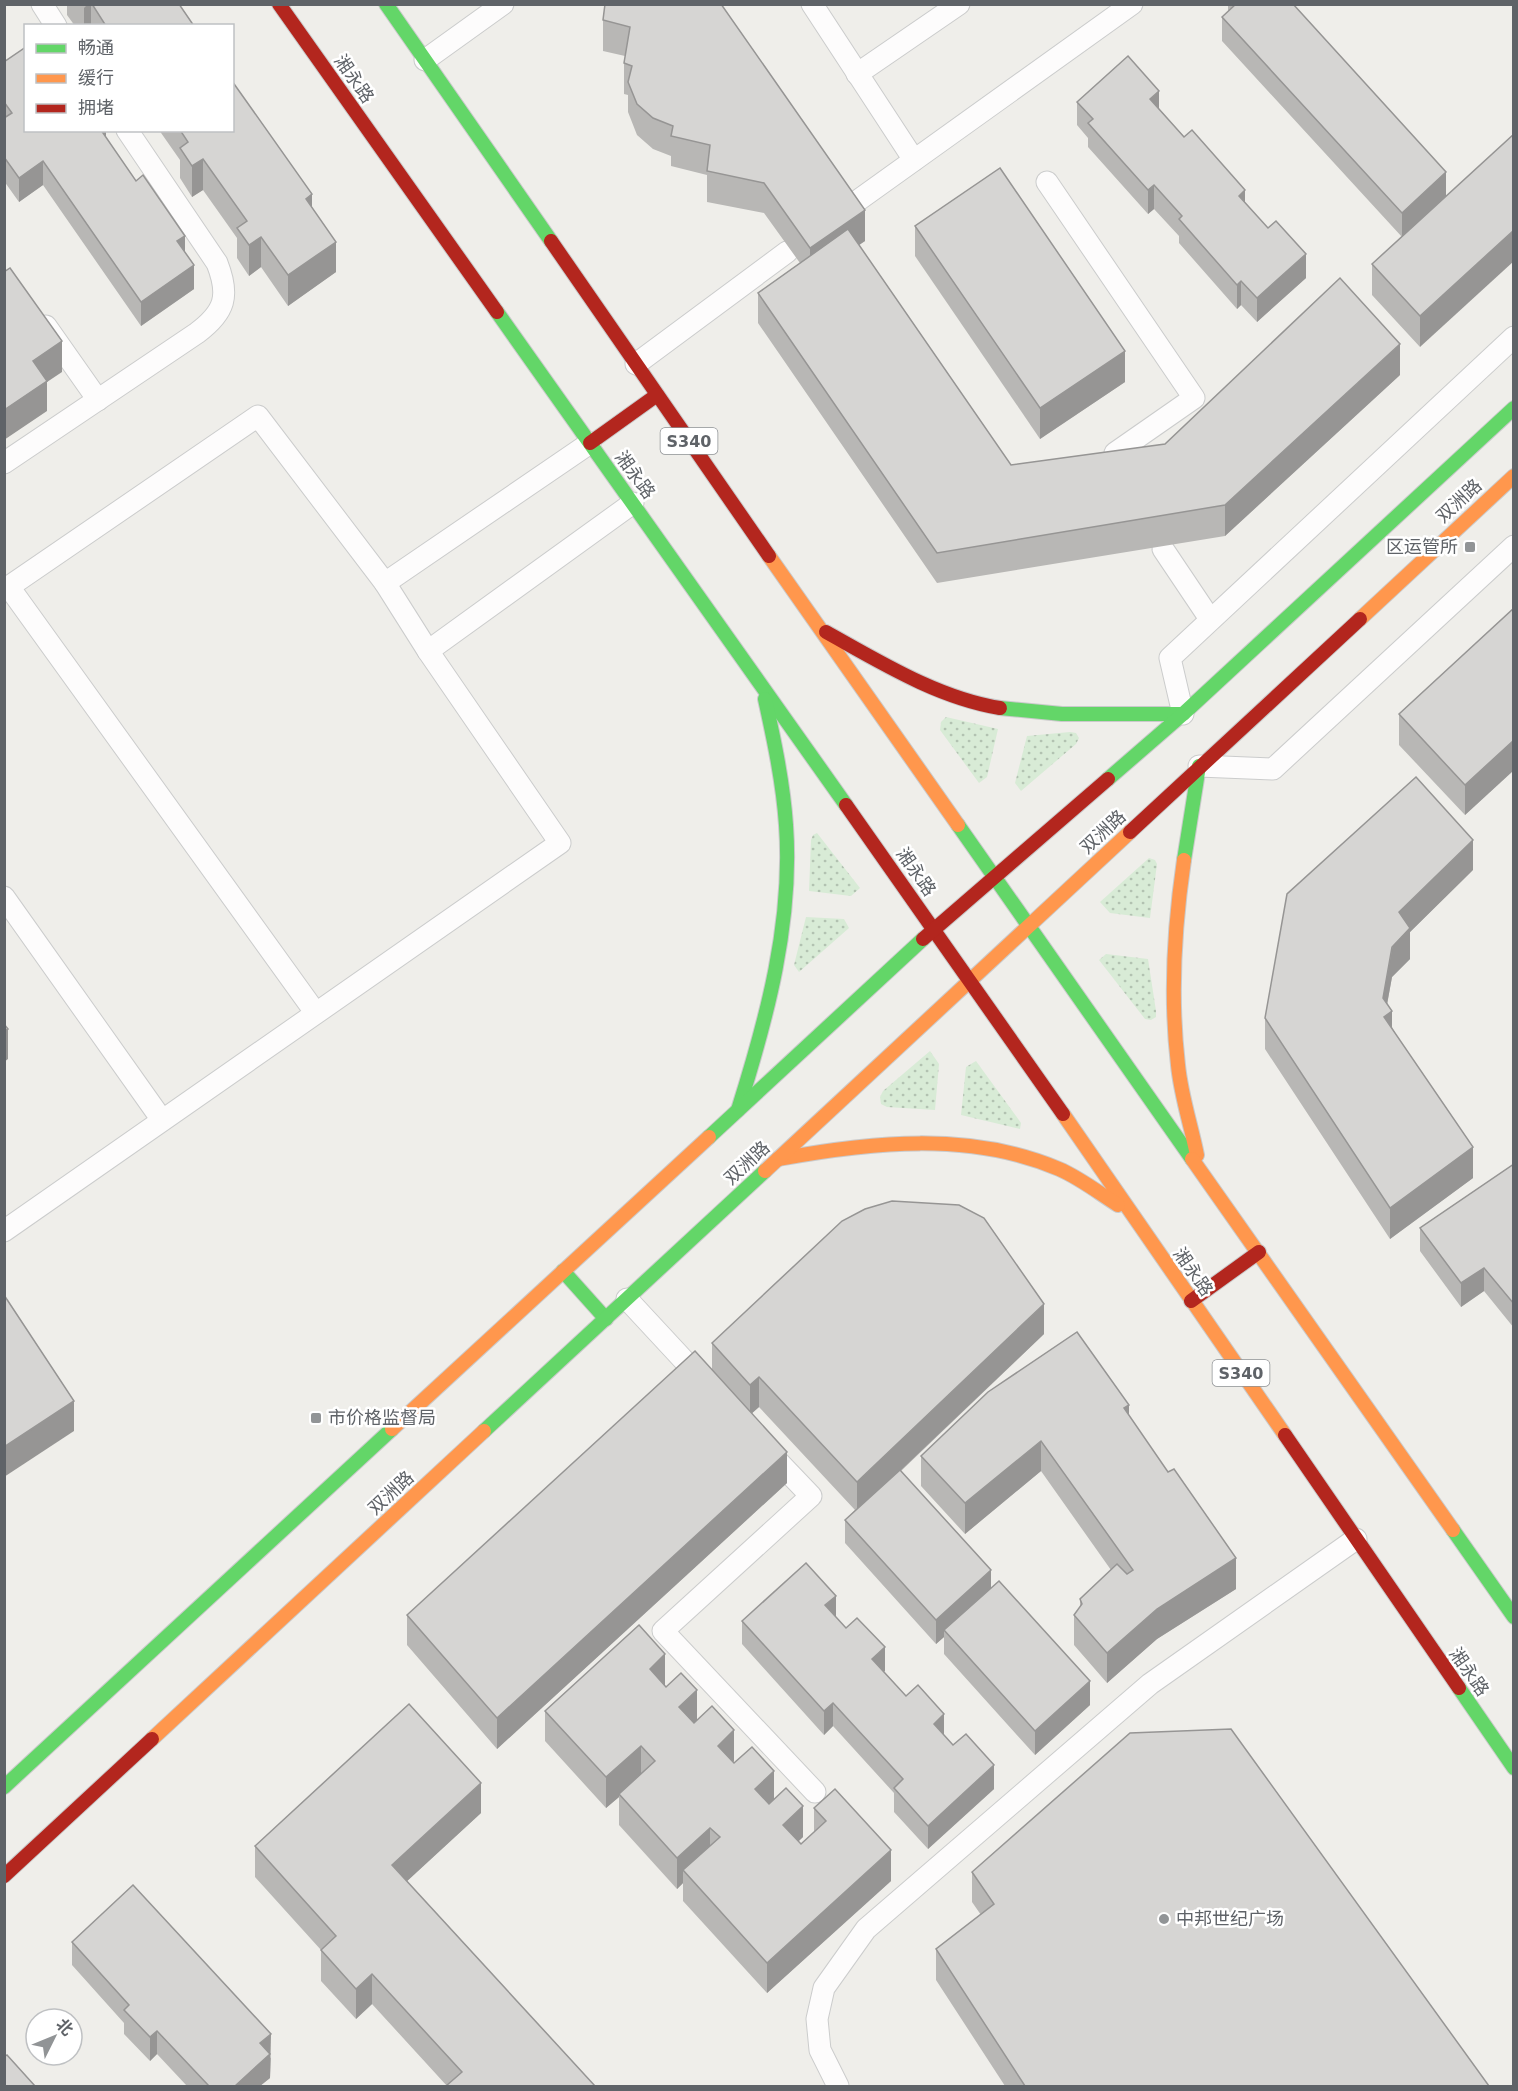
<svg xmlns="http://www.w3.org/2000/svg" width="1518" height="2091" viewBox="0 0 1518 2091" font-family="'DejaVu Sans','Noto Sans SC',sans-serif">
  <defs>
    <pattern id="grass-dots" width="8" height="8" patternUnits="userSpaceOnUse" patternTransform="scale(1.5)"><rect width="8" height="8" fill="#d8ebd6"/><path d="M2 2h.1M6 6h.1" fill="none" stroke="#b2c2b1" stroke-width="1.8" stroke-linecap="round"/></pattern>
  </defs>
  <rect width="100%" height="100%" fill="#efeeea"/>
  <g fill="url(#grass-dots)">
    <path d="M946,717L998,729L987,777L979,783L940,730L941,722Z"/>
    <path d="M1070,732L1076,733L1079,738L1076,744L1021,791L1015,783L1027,736Z"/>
    <path d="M817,833L860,888L851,896L809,891L811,840L813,835Z"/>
    <path d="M1149,858L1155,860L1157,864L1150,918L1110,913L1100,902Z"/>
    <path d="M806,917L844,919L849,928L799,972L794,965Z"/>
    <path d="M1106,954L1148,959L1156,1011V1017L1151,1020L1145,1019L1099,960Z"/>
    <path d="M930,1051L939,1064L935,1110L887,1107L881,1104L880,1097L883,1091Z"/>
    <path d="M976,1061L1021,1123L1020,1129L961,1115L966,1067Z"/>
  </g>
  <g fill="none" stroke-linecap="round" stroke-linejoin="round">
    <defs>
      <g id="lane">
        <path d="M42,4L56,26"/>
        <path d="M812,4L914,160"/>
        <path d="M425,60L503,4"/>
        <path d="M857,74L959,4"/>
        <path d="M1047,182L1194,398L1115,453L1124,473"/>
        <path d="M846,209L1132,4"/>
        <path d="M46,326L98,400"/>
        <path d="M636,364L787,252"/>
        <path d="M4,463L197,333C225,312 230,296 217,263L127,130"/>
        <path d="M1163,549L1210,619"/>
        <path d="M385,583L590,443"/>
        <path d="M9,587L315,1012"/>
        <path d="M4,590L258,416L385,583L428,651L560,843L4,1231"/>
        <path d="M428,651L633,503"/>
        <path d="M1183,714L1170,658L1514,337"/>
        <path d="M1199,766L1273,769L1514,546"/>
        <path d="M4,897L162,1120"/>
        <path d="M627,1299L704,1382"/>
        <path d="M768,1451L811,1496L663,1631L815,1792"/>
        <path d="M838,2086L820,2050L817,2019L824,1988L866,1929L1150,1684L1356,1539"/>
      </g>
      <g id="fast">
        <path d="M386,4L551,241"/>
        <path d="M497,312L846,805"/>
        <path d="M1000,708L1062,714H1183"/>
        <path d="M1108,779L1183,714L1514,408"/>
        <path d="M958,825L1192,1159"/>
        <path d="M1184,860L1199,766"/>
        <path d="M738,1110C767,1018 793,922 786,825C783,782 774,740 765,699"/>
        <path d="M709,1137L923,939"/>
        <path d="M563,1271L606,1319"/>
        <path d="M484,1431L765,1171"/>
        <path d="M1453,1530L1514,1617"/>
        <path d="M1459,1688L1514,1768"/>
        <path d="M4,1787L392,1429"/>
      </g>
      <g id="slow">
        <path d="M769,556L958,825"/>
        <path d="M1360,619L1514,476"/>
        <path d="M1184,860C1174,928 1170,997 1178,1065C1181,1096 1191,1125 1197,1155"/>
        <path d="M1063,1114L1285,1435"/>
        <path d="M778,1159C870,1142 970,1131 1059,1169C1080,1178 1099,1193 1118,1205"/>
        <path d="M1192,1159L1453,1530"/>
        <path d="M765,1171L1130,832"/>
        <path d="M392,1429L709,1137"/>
        <path d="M152,1739L484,1431"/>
      </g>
      <g id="jam">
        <path d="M279,4L497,312"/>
        <path d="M551,241L769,556"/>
        <path d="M590,443L657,395"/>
        <path d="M826,632C880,662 938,698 1000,708"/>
        <path d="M846,805L1063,1114"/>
        <path d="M1130,832L1360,619"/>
        <path d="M923,939L1108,779"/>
        <path d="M1191,1301L1259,1252"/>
        <path d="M1285,1435L1459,1688"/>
        <path d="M4,1876L152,1739"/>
      </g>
    </defs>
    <use href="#lane" stroke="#cbcccc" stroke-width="23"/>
    <use href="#fast" stroke="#cacacb" stroke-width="16"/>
    <use href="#slow" stroke="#cacacb" stroke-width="16"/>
    <use href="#jam" stroke="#cacacb" stroke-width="16"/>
    <use href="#lane" stroke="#fdfcfc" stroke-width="21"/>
    <use href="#fast" stroke="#63d668" stroke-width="14"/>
    <use href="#slow" stroke="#ff974d" stroke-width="14"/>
    <use href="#jam" stroke="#b3261e" stroke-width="14"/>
  </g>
  <g fill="#b8b7b5">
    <path d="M67,4H179L194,26H75L67,15Z"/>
    <path d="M605,4L865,241L859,245L1011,465L1165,444L1400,375L1225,536L937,583L758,323V293L800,263L764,213L707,202V175L671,166V156L653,149L637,135L628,112V95L624,94V63L625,56L603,51V20Z"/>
    <path d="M1228,4H1293L1446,172L1420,347L1372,295V264L1402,237L1222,41V17L1228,12Z"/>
    <path d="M4,62L106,130V138L185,253L194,289L141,326L43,185L19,202L4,181Z"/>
    <path d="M1077,102L1159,109L1245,203L1306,278L1257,322L1241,305L1237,309L1179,243V236L1154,209L1148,214L1088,147V138L1077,125Z"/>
    <path d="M159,130H232L312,207L336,272L288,306L261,267L249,276L237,258V238L203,190L192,197L180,178V160Z"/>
    <path d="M915,226L1125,382L1040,439L915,256Z"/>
    <path d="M1514,608V770L1465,815L1399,745V714Z"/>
    <path d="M1473,870L1410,932V959L1392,977L1387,1005L1392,1027L1473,1178L1390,1239L1265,1049V1018Z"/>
    <path d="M1514,1164V1328L1484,1291L1461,1307L1420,1251V1228Z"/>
    <path d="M1044,1334L901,1471L991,1587L1090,1705L1035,1755L944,1654V1637L936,1644L845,1543V1520L855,1510L759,1407L752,1413L787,1483L497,1749L407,1645V1615L712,1370V1343Z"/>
    <path d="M1129,1416L1236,1589L1157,1639L1107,1683L1074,1645V1615L1080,1607V1599L1111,1570L1041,1471L965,1534L921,1486V1456Z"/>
    <path d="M836,1618L906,1696L994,1789L928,1849L894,1812V1793L833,1726L824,1735L742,1644V1621Z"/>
    <path d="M665,1685L664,1686L734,1761L733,1762L774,1799L803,1837L798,1842L801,1844L814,1832V1808L891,1881L767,1993L683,1901V1883L677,1889L619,1825V1797L606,1808L545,1741V1711Z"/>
    <path d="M481,1813L407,1881L595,2086H447L372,2004L356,2019L321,1981V1950L255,1877V1846Z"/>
    <path d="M972,1872L1489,2086H1005L936,1980V1949L981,1915L972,1902Z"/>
    <path d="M72,1942L271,2058L270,2078L260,2086H187L157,2054L150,2061L124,2034V2023L72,1965Z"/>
  </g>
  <g fill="#969594">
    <path d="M88,4H91V26H84V8Z"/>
    <path d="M1159,91V115L1150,99Z"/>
    <path d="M100,130H106V149Z"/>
    <path d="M203,159V190L192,197V166Z"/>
    <path d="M43,161V185L19,202V178Z"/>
    <path d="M1446,172V196L1402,237V213Z"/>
    <path d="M1154,185V209L1148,214V190Z"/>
    <path d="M1245,190V214L1239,196Z"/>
    <path d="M312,194V225L306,199Z"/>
    <path d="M865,210V241L810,278V248Z"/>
    <path d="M1514,230V261L1420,347V316Z"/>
    <path d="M185,236V260L177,241Z"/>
    <path d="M261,237V267L249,276V245Z"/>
    <path d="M336,242V272L288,306V275Z"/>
    <path d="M1306,254V278L1257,322V298Z"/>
    <path d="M194,265V289L141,326V302Z"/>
    <path d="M1241,281V305L1237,309V285Z"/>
    <path d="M62,341V372L47,382V411L4,440V410L33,361Z"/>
    <path d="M1400,344V375L1225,536V505Z"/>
    <path d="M1125,351V382L1040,439V408Z"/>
    <path d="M1514,740V770L1465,815V785Z"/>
    <path d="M1473,840V870L1410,932V959L1392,977L1385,1015L1392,1011V1041L1384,1047L1383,998L1399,912Z"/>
    <path d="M8,1029V1059L4,1062V1031Z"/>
    <path d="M1473,1147V1178L1390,1239V1208Z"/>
    <path d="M1484,1268V1291L1461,1307V1283Z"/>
    <path d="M1044,1304V1334L857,1512V1482Z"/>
    <path d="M759,1377V1407L750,1415V1385Z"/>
    <path d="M74,1401V1431L4,1477V1447Z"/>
    <path d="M1129,1405V1435L1124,1408Z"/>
    <path d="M1041,1441V1471L965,1534V1503Z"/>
    <path d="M787,1452V1483L497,1749V1718Z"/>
    <path d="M1236,1558V1589L1157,1639L1107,1683V1653L1157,1609Z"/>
    <path d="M991,1570V1594L944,1630V1637L936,1644V1620Z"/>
    <path d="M836,1596V1619L825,1605Z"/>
    <path d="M885,1647V1671L872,1682V1659Z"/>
    <path d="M665,1654V1685L650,1700V1669Z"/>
    <path d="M1090,1681V1705L1035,1755V1731Z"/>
    <path d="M697,1690V1721L679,1737V1707Z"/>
    <path d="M833,1703V1726L824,1735V1711Z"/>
    <path d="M944,1714V1738L934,1724Z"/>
    <path d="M734,1730V1761L718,1776V1746Z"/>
    <path d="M641,1746V1777L619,1794V1797L606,1808V1777Z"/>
    <path d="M994,1765V1789L928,1849V1826Z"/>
    <path d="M774,1771V1802L755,1820V1789Z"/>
    <path d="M481,1783V1813L392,1895V1865Z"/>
    <path d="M803,1806V1837L783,1855V1825Z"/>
    <path d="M710,1828V1858L683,1870V1883L677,1889V1858Z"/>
    <path d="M891,1850V1881L767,1993V1963Z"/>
    <path d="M372,1974V2004L356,2019V1989Z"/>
    <path d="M157,2031V2054L150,2061V2037Z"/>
    <path d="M271,2034L270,2078L260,2086H235L260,2043Z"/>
  </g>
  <g fill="#d6d5d3" stroke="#969594" stroke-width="1.5">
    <path d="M92,4H179L194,26H106Z"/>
    <path d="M605,4H721L865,210L810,248L764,183L707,171L710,145L671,136L673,126L653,118L637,104L628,82L632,66L624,63L630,27L603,20Z"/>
    <path d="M1236,4H1293L1446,172L1402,213L1222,17Z"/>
    <path d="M26,47V130H101L136,181L143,175L185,236L177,241L194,265L141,302L43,161L19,178L4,157V118L12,113L4,102V62Z"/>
    <path d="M1128,56L1159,91L1150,99L1184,137L1192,130L1245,190L1239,196L1268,228L1276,221L1306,254L1257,298L1241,281L1237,285L1179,219L1182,216L1154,185L1148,190L1088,123L1093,119L1077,102Z"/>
    <path d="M232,81L312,194L306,199L336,242L288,275L261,237L249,245L237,228L247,221L203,159L192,166L180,148L188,142L180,130H232Z"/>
    <path d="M1514,134V230L1420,316L1372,264Z"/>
    <path d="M1000,168L1125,351L1040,408L915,226Z"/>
    <path d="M848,229L1011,465L1165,444L1340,278L1400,344L1225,505L937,553L758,293Z"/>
    <path d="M10,268L62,341L33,361L47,381L4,410V272Z"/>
    <path d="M1514,608V740L1465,785L1399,714Z"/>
    <path d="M1416,777L1473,840L1399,912L1410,928L1392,947L1383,998L1392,1011L1384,1017L1473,1147L1390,1208L1265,1018L1287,894Z"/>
    <path d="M4,1024L8,1029L4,1031Z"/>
    <path d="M1514,1164V1304L1484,1268L1461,1283L1420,1228Z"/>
    <path d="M892,1201L959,1205L984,1218L1044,1304L857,1482L759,1377L750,1385L712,1343L842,1221L865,1209Z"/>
    <path d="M4,1295L74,1401L4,1447Z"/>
    <path d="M1077,1332L1129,1405L1124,1408L1168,1472L1174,1469L1236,1558L1157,1609L1107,1653L1074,1615L1082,1604L1080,1599L1117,1564L1127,1574L1133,1570L1041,1441L965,1503L921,1456L988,1392Z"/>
    <path d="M695,1351L787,1452L497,1718L407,1615Z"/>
    <path d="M900,1470L991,1570L936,1620L845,1520Z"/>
    <path d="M806,1563L836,1596L825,1605L846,1628L857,1618L885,1647L872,1659L906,1696L918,1685L944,1714L934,1724L953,1745L966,1734L994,1765L928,1826L894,1788L903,1779L833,1703L824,1711L742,1621Z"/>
    <path d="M999,1581L1090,1681L1035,1731L944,1630Z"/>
    <path d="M639,1625L665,1654L650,1669L666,1687L681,1673L697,1690L679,1707L694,1723L712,1706L734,1730L718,1746L734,1763L752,1747L774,1771L755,1789L769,1804L786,1788L803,1806L783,1825L801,1844L826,1821L814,1808L835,1789L891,1850L767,1963L683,1870L720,1837L710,1828L677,1858L619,1794L655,1761L641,1746L606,1777L545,1711Z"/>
    <path d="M409,1704L481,1783L392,1865L595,2086H446L462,2072L372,1974L356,1989L321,1950L336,1936L255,1846Z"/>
    <path d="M1231,1729L1489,2086H1025L936,1949L994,1904L972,1872L1130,1733Z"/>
    <path d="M133,1885L271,2034L260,2043L270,2054L235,2086H209L157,2031L150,2037L124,2010L129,2005L72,1942Z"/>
    <path d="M7,2055L35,2086H4V2057Z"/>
  </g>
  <g fill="#919496" stroke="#fff" stroke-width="2">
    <rect x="1464" y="541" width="12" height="12" rx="3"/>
    <rect x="310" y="1412" width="12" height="12" rx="3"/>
    <circle cx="1164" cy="1919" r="6"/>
  </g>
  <g text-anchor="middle" stroke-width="5" stroke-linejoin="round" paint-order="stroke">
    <g fill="#fff" stroke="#8f9295" stroke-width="1.5">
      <rect x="660.5" y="428" width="57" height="26" rx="4.5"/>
      <rect x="1212.5" y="1360" width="57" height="26" rx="4.5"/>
    </g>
    <g font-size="16" font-weight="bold" fill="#5f6368">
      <text x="689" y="447">S340</text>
      <text x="1241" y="1379">S340</text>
    </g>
    <g font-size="18" fill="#5f6368" stroke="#fff">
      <text transform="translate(354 79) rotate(55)" y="6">湘永路</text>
      <text transform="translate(635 475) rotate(54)" y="6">湘永路</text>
      <text transform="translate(1459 501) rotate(-43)" y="6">双洲路</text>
      <text transform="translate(1103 832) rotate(-43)" y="6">双洲路</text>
      <text transform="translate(916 872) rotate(55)" y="6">湘永路</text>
      <text transform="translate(747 1163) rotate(-43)" y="6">双洲路</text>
      <text transform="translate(1193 1272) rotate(55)" y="6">湘永路</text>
      <text transform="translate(391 1493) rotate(-43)" y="6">双洲路</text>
      <text transform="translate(1469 1672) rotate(55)" y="6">湘永路</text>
    </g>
    <g font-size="18" fill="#5f6368" stroke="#fff" text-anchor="start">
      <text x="1458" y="553" text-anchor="end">区运管所</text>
      <text x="328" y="1424">市价格监督局</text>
      <text x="1176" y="1925">中邦世纪广场</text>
    </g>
  </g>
  <rect width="1518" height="2091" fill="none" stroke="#5f6368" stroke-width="12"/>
  <rect x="24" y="24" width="210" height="108" fill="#ffffff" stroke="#bfc1c3" stroke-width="1.5"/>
  <rect x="36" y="44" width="30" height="9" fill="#63d668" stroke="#bfc1c3" stroke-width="1.5"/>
  <text x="78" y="54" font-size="18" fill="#5f6368">畅通</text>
  <rect x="36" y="74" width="30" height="9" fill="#ff974d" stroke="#bfc1c3" stroke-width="1.5"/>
  <text x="78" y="84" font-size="18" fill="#5f6368">缓行</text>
  <rect x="36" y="104" width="30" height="9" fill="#b3261e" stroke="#bfc1c3" stroke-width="1.5"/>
  <text x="78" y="114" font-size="18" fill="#5f6368">拥堵</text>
  <g transform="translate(54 2037) rotate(47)"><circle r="28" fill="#ffffff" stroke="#bfc1c3" stroke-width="1.5"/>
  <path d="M0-4.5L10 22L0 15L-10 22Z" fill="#919496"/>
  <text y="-9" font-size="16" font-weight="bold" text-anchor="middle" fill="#5f6368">北</text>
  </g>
</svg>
